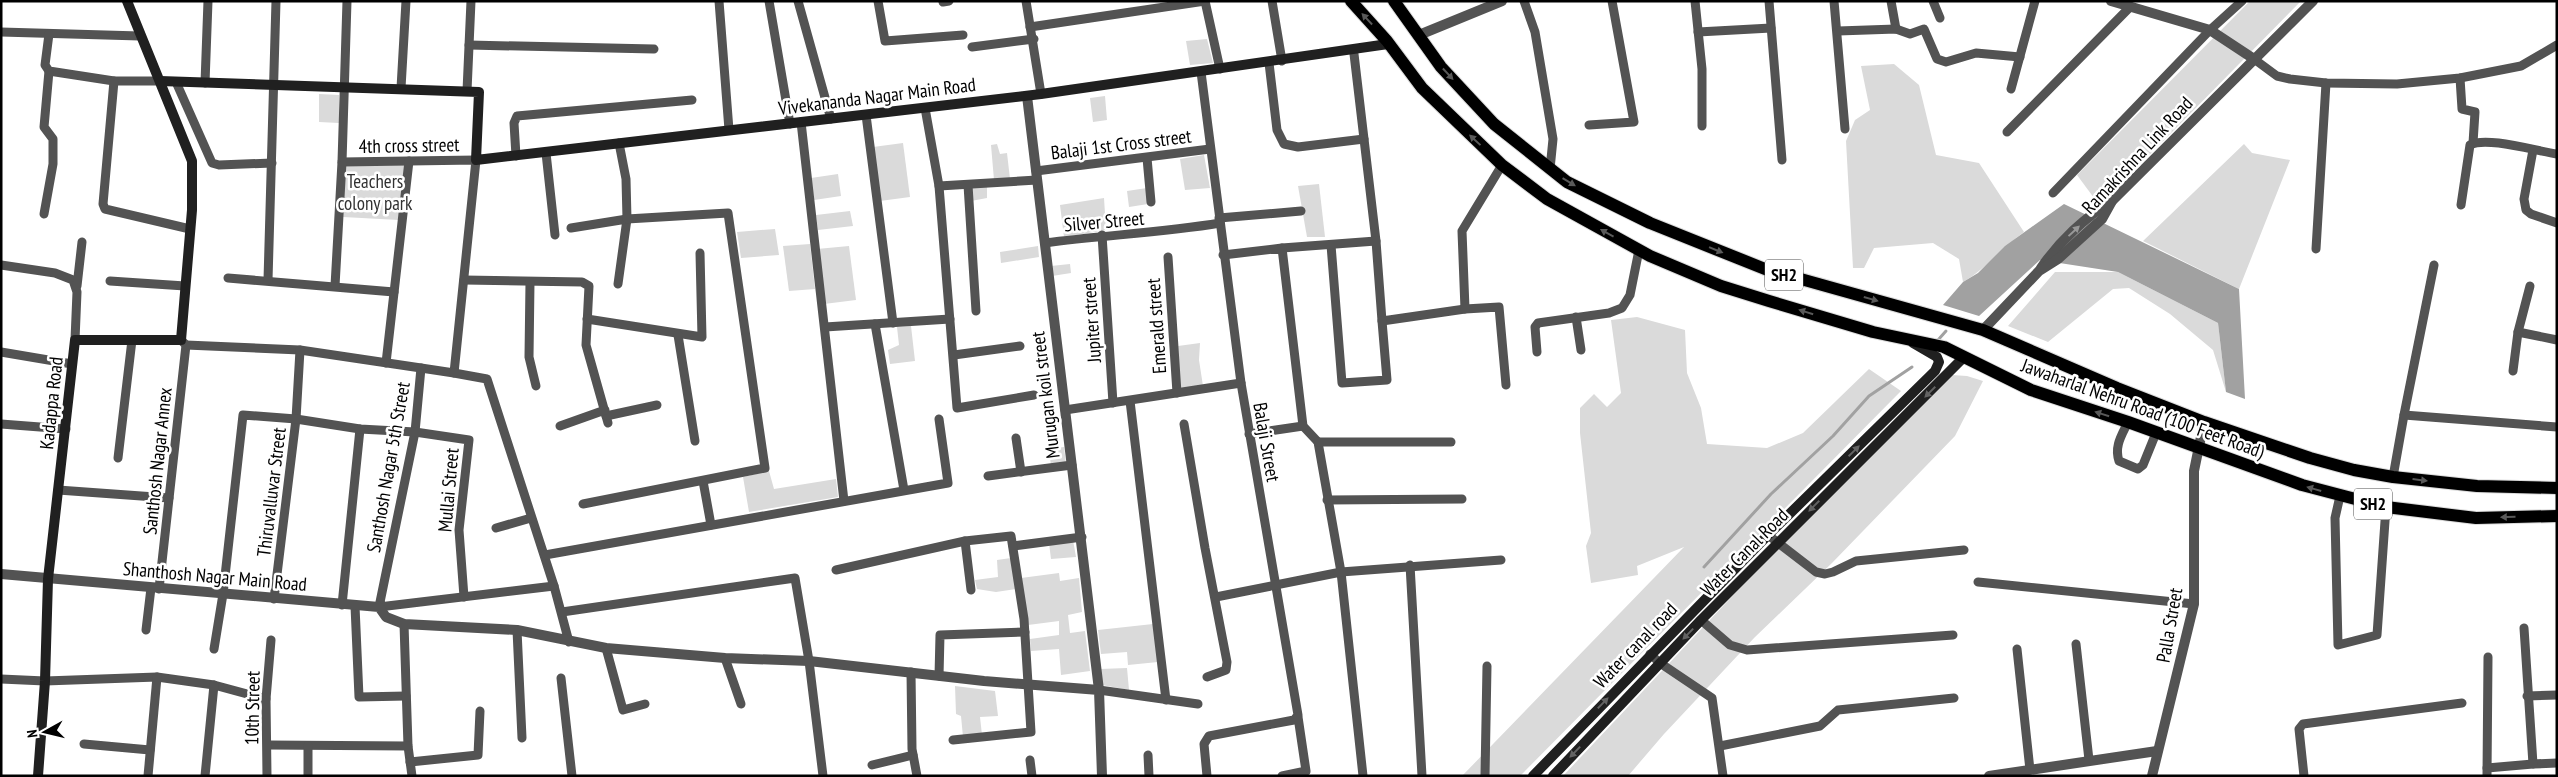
<svg xmlns="http://www.w3.org/2000/svg" width="2558" height="777" viewBox="0 0 2558 777" font-family="'PT Sans Narrow',sans-serif">
  <rect width="100%" height="100%" fill="#fff"/>
  <g fill="#dadada">
    <path d="M2250,1H2301L2111,194L2097,202L2077,175Z"/>
    <path d="M1207,39L1213,63L1190,65L1186,41Z"/>
    <path d="M1894,64L1919,85L1936,155L1979,163L2024,232C2003,247 1986,269 1963,282L1959,259L1933,243L1874,248L1864,268H1853L1846,141L1855,120L1870,110L1861,66Z"/>
    <path d="M319,94L339,95V123L319,122Z"/>
    <path d="M1105,96L1107,120L1093,122L1090,98Z"/>
    <path d="M903,143L910,197L880,201L873,147Z"/>
    <path d="M997,144L1000,154L1007,153L1010,179L994,180L991,145Z"/>
    <path d="M2244,144L2252,153L2290,160L2239,289L2143,241Z"/>
    <path d="M1204,155L1210,188L1185,190L1180,159Z"/>
    <path d="M405,165L399,220L343,217L345,166Z"/>
    <path d="M838,174L841,196L814,200L811,178Z"/>
    <path d="M1319,184L1325,237H1307L1298,186Z"/>
    <path d="M987,185V198L971,201L969,186Z"/>
    <path d="M1147,188L1148,204L1129,207L1127,191Z"/>
    <path d="M1104,198L1106,230L1064,237L1060,205Z"/>
    <path d="M850,211L853,226L818,230L816,215Z"/>
    <path d="M775,229L779,255L741,258L737,232Z"/>
    <path d="M810,244L815,289L789,291L783,246Z"/>
    <path d="M849,246L856,300L824,304L817,249Z"/>
    <path d="M1038,246L1039,257L1001,263L1000,252Z"/>
    <path d="M1070,264L1071,273L1052,276L1051,266Z"/>
    <path d="M2055,272H2118L2218,323L2226,392L2213,350L2170,314L2129,288L2113,289L2048,342L2008,326Z"/>
    <path d="M1637,317L1685,330L1687,373L1701,408L1707,444L1767,448L1803,433L1869,369L1901,391L1520,776H1462L1684,547L1637,566L1638,575L1591,583L1586,546L1591,533L1580,433V408L1594,394L1607,407L1621,393L1611,320Z"/>
    <path d="M911,326L915,361L890,364L888,350L899,345L897,327Z"/>
    <path d="M1200,343L1199,360L1203,386L1180,389L1178,346Z"/>
    <path d="M1952,375L1967,376L1983,381L1955,436L1832,563L1755,637L1664,734L1628,776H1563L1739,589Z"/>
    <path d="M1064,447L1066,464L1051,466L1049,449Z"/>
    <path d="M769,471L774,489L836,479L838,497L749,512L743,477Z"/>
    <path d="M1073,540L1076,557L1051,559L1049,543Z"/>
    <path d="M1011,558L1016,589L996,592L977,589L975,580L998,577L997,560Z"/>
    <path d="M1059,573L1060,581L1079,578L1082,612L1068,615L1070,633L1085,631L1090,671L1061,675L1059,649L1031,651L1030,639L1059,635V621L1028,625L1021,578Z"/>
    <path d="M1153,624L1158,662L1128,665L1127,652L1101,654L1098,630Z"/>
    <path d="M1127,668L1129,690L1102,685L1100,669Z"/>
    <path d="M955,686L995,691L998,716L980,717L982,735L963,737L961,716L956,714Z"/>
  </g>
  <path fill="#a1a1a1" d="M2064,204L2239,289L2245,399L2226,392L2218,323L2118,272L2040,260L1979,316L1943,305L1963,282L1978,273L2005,246Z"/>
  <g fill="none" stroke-linecap="round" stroke-linejoin="round">
    <g stroke="#a1a1a1" stroke-width="3">
      <path d="M1938,340L1946,331"/>
      <path d="M1704,567L1771,494L1833,436L1869,396L1912,367"/>
    </g>
    <defs>
      <g id="primary">
        <path d="M1351,1L1387,41L1422,88L1502,165L1547,199L1650,256L1721,286L1769,301L1873,332L1944,347L2031,390L2128,422L2302,485L2386,507L2476,518L2557,516"/>
        <path d="M1394,1L1441,67L1494,124L1567,182L1650,223L1765,269L1983,330L2117,388L2204,422L2310,458L2354,470L2393,477L2477,486L2557,488"/>
      </g>
    </defs>
    <use href="#primary" stroke="#dbdbdb" stroke-width="14"/>
    <g stroke="#535353" stroke-width="9">
      <path d="M719,1L729,130"/>
      <path d="M769,1L790,124"/>
      <path d="M798,1L831,119"/>
      <path d="M878,1L885,41L963,35"/>
      <path d="M1026,1L1041,94"/>
      <path d="M1205,1L1220,69"/>
      <path d="M1272,1L1282,61"/>
      <path d="M1524,1L1535,32L1553,139L1550,169"/>
      <path d="M1695,1L1702,69V126"/>
      <path d="M1769,1L1782,160"/>
      <path d="M1834,1L1845,129"/>
      <path d="M1891,1L1896,29"/>
      <path d="M1933,1L1940,18"/>
      <path d="M943,2L949,1"/>
      <path d="M1030,27L1205,1"/>
      <path d="M1838,31L1896,29L1910,34L1924,29L1937,59L1946,62L1976,53L2020,57"/>
      <path d="M1,32L140,36"/>
      <path d="M1698,32L1771,28"/>
      <path d="M49,34L45,65L49,71L114,81H160"/>
      <path d="M469,45L654,49"/>
      <path d="M972,47L1034,39"/>
      <path d="M1354,54L1376,241L1382,321L1465,309L1499,307L1506,385"/>
      <path d="M2254,59L2277,76L2290,79L2326,83L2397,84L2460,78L2521,66L2557,45"/>
      <path d="M1269,63L1277,130L1284,144L1298,147L1364,139"/>
      <path d="M1201,72L1241,383L1298,715L1294,720L1209,736L1204,744L1207,776"/>
      <path d="M2460,78L2462,109L2475,112L2473,143"/>
      <path d="M114,81L103,204L105,209L190,229"/>
      <path d="M176,82L212,163L219,165L272,163"/>
      <path d="M205,83L208,1"/>
      <path d="M401,88L406,1"/>
      <path d="M2011,89L2035,1"/>
      <path d="M467,91L471,1"/>
      <path d="M925,108L939,186L957,408L1034,395"/>
      <path d="M866,115L893,323"/>
      <path d="M801,122L844,501"/>
      <path d="M1589,125L1634,122L1612,1"/>
      <path d="M2007,132L2130,7"/>
      <path d="M2533,150L2524,199L2526,210L2531,214L2557,223"/>
      <path d="M546,153L555,235"/>
      <path d="M516,156L514,123L517,116L692,100"/>
      <path d="M1147,158L1151,202"/>
      <path d="M342,162L476,160L454,373L421,368L415,432L379,607L554,586L569,642"/>
      <path d="M1036,171L1210,149"/>
      <path d="M968,185L976,311"/>
      <path d="M939,186L1037,180"/>
      <path d="M2053,193L2210,30L2242,1"/>
      <path d="M2461,205L2470,145C2486,136 2536,151 2557,154"/>
      <path d="M44,214L53,164V139L44,127L49,71"/>
      <path d="M1219,218L1301,211"/>
      <path d="M571,228L627,219L618,284"/>
      <path d="M1102,235L1113,403"/>
      <path d="M1045,243C1103,235 1161,233 1220,223"/>
      <path d="M1331,245L1342,383L1387,380L1382,321"/>
      <path d="M1282,248L1376,241"/>
      <path d="M2316,249L2326,83"/>
      <path d="M1223,255L1282,248L1303,426L1318,442L1341,572L1363,776"/>
      <path d="M1168,257L1177,393"/>
      <path d="M1,265L55,273L73,280L77,292L75,340"/>
      <path d="M2434,265L2404,415L2557,427"/>
      <path d="M228,278L394,292"/>
      <path d="M268,280L276,1"/>
      <path d="M464,280L582,282L589,286L586,345L608,423"/>
      <path d="M110,281L185,286"/>
      <path d="M530,282L529,357L536,386"/>
      <path d="M77,286L82,242"/>
      <path d="M335,286L342,162L347,1"/>
      <path d="M1465,309L1462,231L1502,165"/>
      <path d="M1576,317L1581,350"/>
      <path d="M587,319L702,337L700,253"/>
      <path d="M875,324L904,490"/>
      <path d="M825,327L950,319"/>
      <path d="M2518,332L2557,340"/>
      <path d="M678,335L695,441"/>
      <path d="M186,345L300,350L421,368"/>
      <path d="M1,352L72,364"/>
      <path d="M1537,352L1535,327L1538,323L1609,313L1622,308L1630,295L1639,250"/>
      <path d="M954,355L1020,346"/>
      <path d="M386,363L409,161"/>
      <path d="M2513,371L2518,332L2530,286"/>
      <path d="M454,373L487,379L554,586"/>
      <path d="M1130,401L1166,700"/>
      <path d="M1065,410L1241,383"/>
      <path d="M606,416L657,405"/>
      <path d="M2128,422C2122,435 2114,446 2119,461L2138,469L2143,465L2156,433"/>
      <path d="M1,424L66,429"/>
      <path d="M1184,424L1205,548L1227,662L1226,670L1207,677"/>
      <path d="M560,426L605,410"/>
      <path d="M1249,434L1303,426"/>
      <path d="M1016,438L1021,472"/>
      <path d="M1318,442H1451"/>
      <path d="M118,458L132,340"/>
      <path d="M988,476L1072,465"/>
      <path d="M2393,477L2404,415"/>
      <path d="M703,481L711,525"/>
      <path d="M58,490L169,498"/>
      <path d="M2340,496L2335,518L2338,645L2377,635L2386,507"/>
      <path d="M1327,500L1462,499"/>
      <path d="M583,504L765,468L728,213L627,219L626,179L619,143"/>
      <path d="M496,528L531,518"/>
      <path d="M1768,535L1816,572L1825,574L1833,572L1856,561L1964,550"/>
      <path d="M965,541L971,590"/>
      <path d="M1013,546L1082,537"/>
      <path d="M545,555L948,483L939,419"/>
      <path d="M1410,565L1422,776"/>
      <path d="M836,570L965,541L1011,536L1024,619L1031,732L953,740"/>
      <path d="M1978,582L2194,604"/>
      <path d="M159,589L186,345L181,340"/>
      <path d="M1216,597L1341,572L1501,560"/>
      <path d="M274,599L296,419L300,350"/>
      <path d="M342,605L360,429"/>
      <path d="M355,606L359,697L406,696"/>
      <path d="M562,612L795,578L809,661L823,776"/>
      <path d="M1701,620L1730,645L1747,650L1953,635"/>
      <path d="M404,624L408,746L412,776"/>
      <path d="M2524,628L2533,764L2557,763"/>
      <path d="M146,630L151,588"/>
      <path d="M517,630L522,738"/>
      <path d="M2076,644L2089,760"/>
      <path d="M606,648L623,710L645,704"/>
      <path d="M214,649L223,594L243,415L296,419L360,429L415,432L469,440L459,530L464,597"/>
      <path d="M2017,649L2030,770"/>
      <path d="M1650,654L1660,663L1712,698L1723,776"/>
      <path d="M725,658L741,704"/>
      <path d="M911,672L912,749L917,776"/>
      <path d="M939,676L940,635L1025,632"/>
      <path d="M561,678L572,776"/>
      <path d="M1,679L45,681L157,677L214,685L266,699"/>
      <path d="M1099,690L1198,704"/>
      <path d="M2527,696L2557,695"/>
      <path d="M84,744L150,750"/>
      <path d="M268,745L408,746"/>
      <path d="M308,746V776"/>
      <path d="M1720,746L1820,726L1838,710L1954,698"/>
      <path d="M1148,755L1149,776"/>
      <path d="M1030,760L1032,776"/>
      <path d="M410,762L478,755L480,711"/>
      <path d="M872,765L913,755"/>
      <path d="M2487,768L2533,764"/>
      <path d="M148,776L157,677"/>
      <path d="M205,776L214,685"/>
      <path d="M267,776L266,699L271,640"/>
      <path d="M1282,776L1306,771L1298,717"/>
      <path d="M1485,776L1487,666"/>
      <path d="M2304,776L2299,729L2303,724L2462,703"/>
      <path d="M2487,776L2488,657"/>
    </g>
    <g stroke="#535353" stroke-width="10">
      <path d="M2111,1L2210,30L2254,59"/>
      <path d="M1419,35L1502,1"/>
      <path d="M1027,96L1099,690"/>
      <path d="M2041,268C2059,242 2085,217 2112,201"/>
      <path d="M1983,330L2039,271L2058,259L2102,219L2112,201L2313,1"/>
      <path d="M1,574L379,607L386,617L404,624L517,630L606,648L725,658L809,661L984,681L1099,690L1102,776"/>
      <path d="M1989,776L2157,751"/>
      <path d="M2152,776L2194,604V471L2204,422"/>
    </g>
    <g stroke="#202020" stroke-width="10">
      <path d="M160,81L479,92L476,160L1041,94L1388,44"/>
      <path d="M38,776L45,681L48,579L75,340H181L192,210V161L127,1"/>
      <path d="M1533,776L1768,535L1935,371L1939,362L1937,357L1913,343"/>
      <path d="M1553,776L1701,620L1964,357"/>
    </g>
    <use href="#primary" stroke="#000" stroke-width="12"/>
  </g>
  <defs><path id="oneway-solid" d="M-6-.8H1V-3.2L6.5 0L1 3.2V.8H-6Z" transform="scale(1.25)"/></defs>
  <g fill="#595959">
    <use href="#oneway-solid" transform="translate(1367 19) rotate(-133)"/>
    <use href="#oneway-solid" transform="translate(1448 74) rotate(47)"/>
    <use href="#oneway-solid" transform="translate(1475 140) rotate(-137)"/>
    <use href="#oneway-solid" transform="translate(1569 182) rotate(31)"/>
    <use href="#oneway-solid" transform="translate(1607 233) rotate(-151)"/>
    <use href="#oneway-solid" transform="translate(1716 250) rotate(22)"/>
    <use href="#oneway-solid" transform="translate(1871 299) rotate(16)"/>
    <use href="#oneway-solid" transform="translate(1806 312) rotate(-163)"/>
    <use href="#oneway-solid" transform="translate(2102 414) rotate(-162)"/>
    <use href="#oneway-solid" transform="translate(2420 480) rotate(7)"/>
    <use href="#oneway-solid" transform="translate(2314 489) rotate(-164)"/>
    <use href="#oneway-solid" transform="translate(2508 517) rotate(179)"/>
  </g>
  <use fill="#989898" href="#oneway-solid" transform="translate(2074 231) rotate(-43)"/>
  <g fill="#636363">
    <use href="#oneway-solid" transform="translate(1930 392) rotate(135)"/>
    <use href="#oneway-solid" transform="translate(1854 451) rotate(-44)"/>
    <use href="#oneway-solid" transform="translate(1814 506) rotate(135)"/>
    <use href="#oneway-solid" transform="translate(1688 634) rotate(134)"/>
    <use href="#oneway-solid" transform="translate(1603 703) rotate(-46)"/>
    <use href="#oneway-solid" transform="translate(1575 752) rotate(134)"/>
  </g>
  <g text-anchor="middle" stroke-width="5" stroke-linejoin="round" paint-order="stroke">
    <g fill="#fff" stroke="#4c4c4c" stroke-width="1">
      <rect x="1765" y="259.5" width="38" height="31" rx="4"/>
      <rect x="2354" y="488.5" width="38" height="31" rx="4"/>
    </g>
    <g font-size="18" font-weight="bold" fill="#000">
      <text x="1784" y="281">SH2</text>
      <text x="2373" y="510">SH2</text>
    </g>
    <g font-size="19" fill="#000" stroke="#fff">
      <text transform="translate(877 96) rotate(-7)" y="7">Vivekananda Nagar Main Road</text>
      <text transform="translate(1121 144) rotate(-7)" y="7">Balaji 1st Cross street</text>
      <text transform="translate(409 145) rotate(-1)" y="7">4th cross street</text>
      <text transform="translate(2137 155) rotate(-47)" y="7">Ramakrishna Link Road</text>
      <text transform="translate(1104 221) rotate(-5)" y="7">Silver Street</text>
      <text transform="translate(1091 320) rotate(-94)" y="7">Jupiter street</text>
      <text transform="translate(1156 326) rotate(-94)" y="7">Emerald street</text>
      <text transform="translate(1045 395) rotate(-97)" y="7">Murugan koil street</text>
      <text transform="translate(51 403) rotate(-84)" y="7">Kadappa Road</text>
      <text transform="translate(2143 408) rotate(20)" y="7">Jawaharlal Nehru Road (100 Feet Road)</text>
      <text transform="translate(1267 442) rotate(80)" y="7">Balaji Street</text>
      <text transform="translate(157 461) rotate(-84)" y="7">Santhosh Nagar Annex</text>
      <text transform="translate(388 467) rotate(-80)" y="7">Santhosh Nagar 5th Street</text>
      <text transform="translate(448 490) rotate(-85)" y="7">Mullai Street</text>
      <text transform="translate(271 492) rotate(-83)" y="7">Thiruvalluvar Street</text>
      <text transform="translate(1744 552) rotate(-45)" y="7">Water Canal Road</text>
      <text transform="translate(215 576) rotate(5)" y="7">Shanthosh Nagar Main Road</text>
      <text transform="translate(2169 625) rotate(-80)" y="7">Palla Street</text>
      <text transform="translate(1635 645) rotate(-46)" y="7">Water canal road</text>
      <text transform="translate(252 708) rotate(-89)" y="7">10th Street</text>
    </g>
    <g font-size="19" fill="#313131" stroke="#fff">
      <text x="375" y="188">Teachers<tspan x="375" dy="22">colony park</tspan></text>
    </g>
  </g>
  <rect width="2558" height="777" fill="none" stroke="#000000" stroke-width="5"/>
  <g transform="translate(45 732) rotate(262)" stroke="#ffffff" stroke-width="4" paint-order="stroke">
  <path d="M0-4L9 19L0 12L-9 19Z" fill="#000000"/>
  <text y="-8" font-size="14" font-weight="bold" text-anchor="middle" fill="#000000">N</text>
  </g>
</svg>
